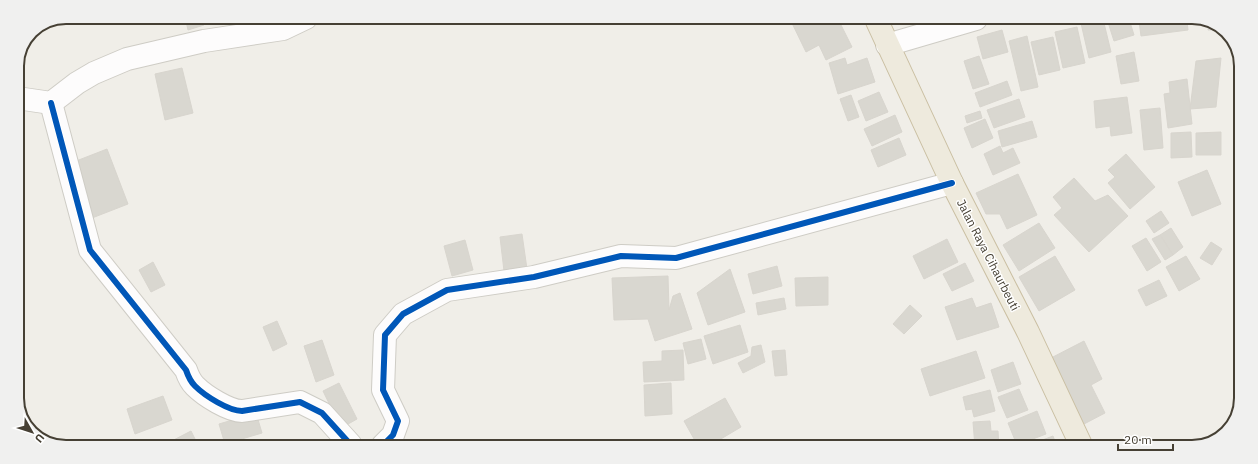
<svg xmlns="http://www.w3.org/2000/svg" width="1258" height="464" viewBox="0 0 1258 464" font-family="'IBM Plex Sans',sans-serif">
  <rect width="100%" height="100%" fill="#f0eee8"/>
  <g fill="#d9d7d0" stroke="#d8d5ce">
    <path d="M185,17H202L204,25L188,30Z"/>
    <path d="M265,17H284L266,22Z"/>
    <path d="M790,19H838L852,47L826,60L819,45L806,52Z"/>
    <path d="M1080,19H1103L1111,52L1089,58Z"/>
    <path d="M1107,19H1129L1134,35L1114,41Z"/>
    <path d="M1155,19H1197L1187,21L1188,30L1141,36L1139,21Z"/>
    <path d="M1208,20L1222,29L1208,30Z"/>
    <path d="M1077,27L1085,63L1063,68L1055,32Z"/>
    <path d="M1002,30L1008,52L983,59L977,37Z"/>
    <path d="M1027,36L1038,87L1021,91L1009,41Z"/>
    <path d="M1053,37L1060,70L1039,75L1031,42Z"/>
    <path d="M1134,52L1139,81L1121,84L1116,56Z"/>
    <path d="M979,56L989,84L973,89L964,61Z"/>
    <path d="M845,58L847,65L867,58L875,82L838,94L829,63Z"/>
    <path d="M1221,58L1216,107L1190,109L1196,61Z"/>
    <path d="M182,68L193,113L165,120L155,74Z"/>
    <path d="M1187,79L1192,124L1168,128L1164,94L1170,93L1169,82Z"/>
    <path d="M1007,81L1012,95L980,107L975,93Z"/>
    <path d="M879,92L888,112L866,121L858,101Z"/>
    <path d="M851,95L859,117L848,121L840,99Z"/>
    <path d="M1127,97L1132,133L1111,136L1110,126L1096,128L1094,101Z"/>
    <path d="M1019,99L1025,117L994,128L987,110Z"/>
    <path d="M1160,108L1163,148L1144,150L1140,110Z"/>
    <path d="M980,111L982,118L967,123L965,116Z"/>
    <path d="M895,115L902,132L872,146L864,129Z"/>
    <path d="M985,119L993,138L972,148L964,128Z"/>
    <path d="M1032,121L1037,137L1002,147L998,131Z"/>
    <path d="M1191,132L1192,157L1171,158V133Z"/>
    <path d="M1221,132V155H1196V133Z"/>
    <path d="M899,138L906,155L878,167L871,150Z"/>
    <path d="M1000,146L1003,153L1013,148L1020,163L993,175L984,154Z"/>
    <path d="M107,149L128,204L92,218L71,163Z"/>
    <path d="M1126,154L1155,187L1130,209L1108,183L1115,177L1108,170Z"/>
    <path d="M1207,170L1221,204L1192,216L1178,182Z"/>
    <path d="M1018,174L1037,215L1007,229L1000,214H986L976,193Z"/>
    <path d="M1074,178L1095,201L1108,195L1128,216L1089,252L1054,215L1062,208L1053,197Z"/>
    <path d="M1161,211L1169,223L1154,233L1146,221Z"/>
    <path d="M1039,223L1055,248L1019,271L1003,245Z"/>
    <path d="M1171,228L1183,247L1173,255L1160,235Z"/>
    <path d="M522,234L527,269L504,271L500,237Z"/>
    <path d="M1160,235L1173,255L1165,260L1152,239Z"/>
    <path d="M1146,238L1161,262L1147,271L1132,246Z"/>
    <path d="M947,239L958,262L924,279L913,256Z"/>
    <path d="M465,240L473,270L452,276L444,246Z"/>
    <path d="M1211,242L1222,249L1212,265L1200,258Z"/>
    <path d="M1055,256L1075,290L1039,311L1019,277Z"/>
    <path d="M1186,256L1200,279L1179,291L1166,267Z"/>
    <path d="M153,262L165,285L151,292L139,270Z"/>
    <path d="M965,263L974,281L952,291L943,274Z"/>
    <path d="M777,266L782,286L753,294L748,274Z"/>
    <path d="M730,269L745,312L708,325L697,293Z"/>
    <path d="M668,276L669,310L673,296L680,293L692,329L655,341L648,319L614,320L612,278Z"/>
    <path d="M828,277V305L796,306L795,278Z"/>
    <path d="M1159,280L1167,296L1146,306L1138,290Z"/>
    <path d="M784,298L786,309L758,315L756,303Z"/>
    <path d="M972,298L976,308L991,303L999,327L957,340L945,307Z"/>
    <path d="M910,305L922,316L904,334L893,324Z"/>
    <path d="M277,321L287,344L273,351L263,327Z"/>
    <path d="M740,325L748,352L713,364L704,336Z"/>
    <path d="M701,339L706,359L688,364L683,343Z"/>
    <path d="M322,340L334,375L316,382L304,346Z"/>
    <path d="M1084,341L1102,379L1091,385L1105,413L1084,424L1051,358Z"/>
    <path d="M761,345L765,362L743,373L738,363L751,356L752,347Z"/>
    <path d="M683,350L684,380L644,382L643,362L662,361V351Z"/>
    <path d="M785,350L787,375L775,376L772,351Z"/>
    <path d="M976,351L985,378L930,396L921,369Z"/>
    <path d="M1013,362L1021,384L998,392L991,370Z"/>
    <path d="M339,383L357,419L341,428L323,391Z"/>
    <path d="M671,383L672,414L645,416L644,385Z"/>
    <path d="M1019,389L1028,410L1007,418L998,397Z"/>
    <path d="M990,390L995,411L974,417L972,409L966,410L963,397Z"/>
    <path d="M163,396L172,420L135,434L127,409Z"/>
    <path d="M725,398L741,427L709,446H698L684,421Z"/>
    <path d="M1037,411L1046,434L1017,445L1008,423Z"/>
    <path d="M256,413L262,433L225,444L219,424Z"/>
    <path d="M990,421L991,431H998L999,447H975L973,422Z"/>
    <path d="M191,431L198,445H164Z"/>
    <path d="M1053,436L1057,447H1024Z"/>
  </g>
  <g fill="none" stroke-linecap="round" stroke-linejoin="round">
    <defs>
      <g id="minor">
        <path d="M887,45L976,19"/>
        <path d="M17,98L51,103L77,83L94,73L127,59L204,41L283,29L306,18"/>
        <path d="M51,103L90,250L186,370C188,376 191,382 195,386C205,396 229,411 242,411L300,402L322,413L351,445"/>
        <path d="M383,445L393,435L398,421L383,390L385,335L403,314L447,290L534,277L621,256L676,258L952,183"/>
      </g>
      <path id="trunk" d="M876,19L952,183L1028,332L1082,447"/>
    </defs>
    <use href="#minor" stroke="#ceccc5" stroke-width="24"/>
    <use href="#trunk" stroke="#cabfa2" stroke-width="24"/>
    <use href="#minor" stroke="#fdfcfc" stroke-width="22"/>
    <use href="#trunk" stroke="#eeeadd" stroke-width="22"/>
    <defs>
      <g id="cycleway">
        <path d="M51,103L90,250L186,370C188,376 191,382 195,386C205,396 229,411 242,411L300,402L322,413L351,445"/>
        <path d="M383,445L393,435L398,421L383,390L385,335L403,314L447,290L534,277L621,256L676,258L952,183"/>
      </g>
    </defs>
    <use href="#cycleway" stroke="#fff" stroke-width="8"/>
    <use href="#cycleway" stroke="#0057b8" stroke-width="6"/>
  </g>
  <g text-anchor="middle" stroke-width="3" stroke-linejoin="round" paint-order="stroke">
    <g font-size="12" fill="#464034" stroke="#fff">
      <text transform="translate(988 255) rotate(63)" y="4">Jalan Raya Cihaurbeuti</text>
    </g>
  </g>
  <path d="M0 0H1258V464H0ZM66 24H1192A42 42 0 0 1 1234 66V398A42 42 0 0 1 1192 440H66A42 42 0 0 1 24 398V66A42 42 0 0 1 66 24Z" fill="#f0f0ef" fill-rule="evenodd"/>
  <path fill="none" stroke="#464034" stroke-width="2" d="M66 24H1192A42 42 0 0 1 1234 66V398A42 42 0 0 1 1192 440H66A42 42 0 0 1 24 398V66A42 42 0 0 1 66 24Z"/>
  <g transform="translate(32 432) rotate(129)" stroke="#ffffff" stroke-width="3" paint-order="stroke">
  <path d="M0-3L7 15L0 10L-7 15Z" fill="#464034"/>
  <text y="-6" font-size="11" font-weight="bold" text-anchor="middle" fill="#464034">U</text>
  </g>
  <path d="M1118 444v6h55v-6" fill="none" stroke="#464034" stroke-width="2"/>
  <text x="1124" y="444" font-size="12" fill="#464034" stroke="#ffffff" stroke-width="3" paint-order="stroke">20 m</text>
</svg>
